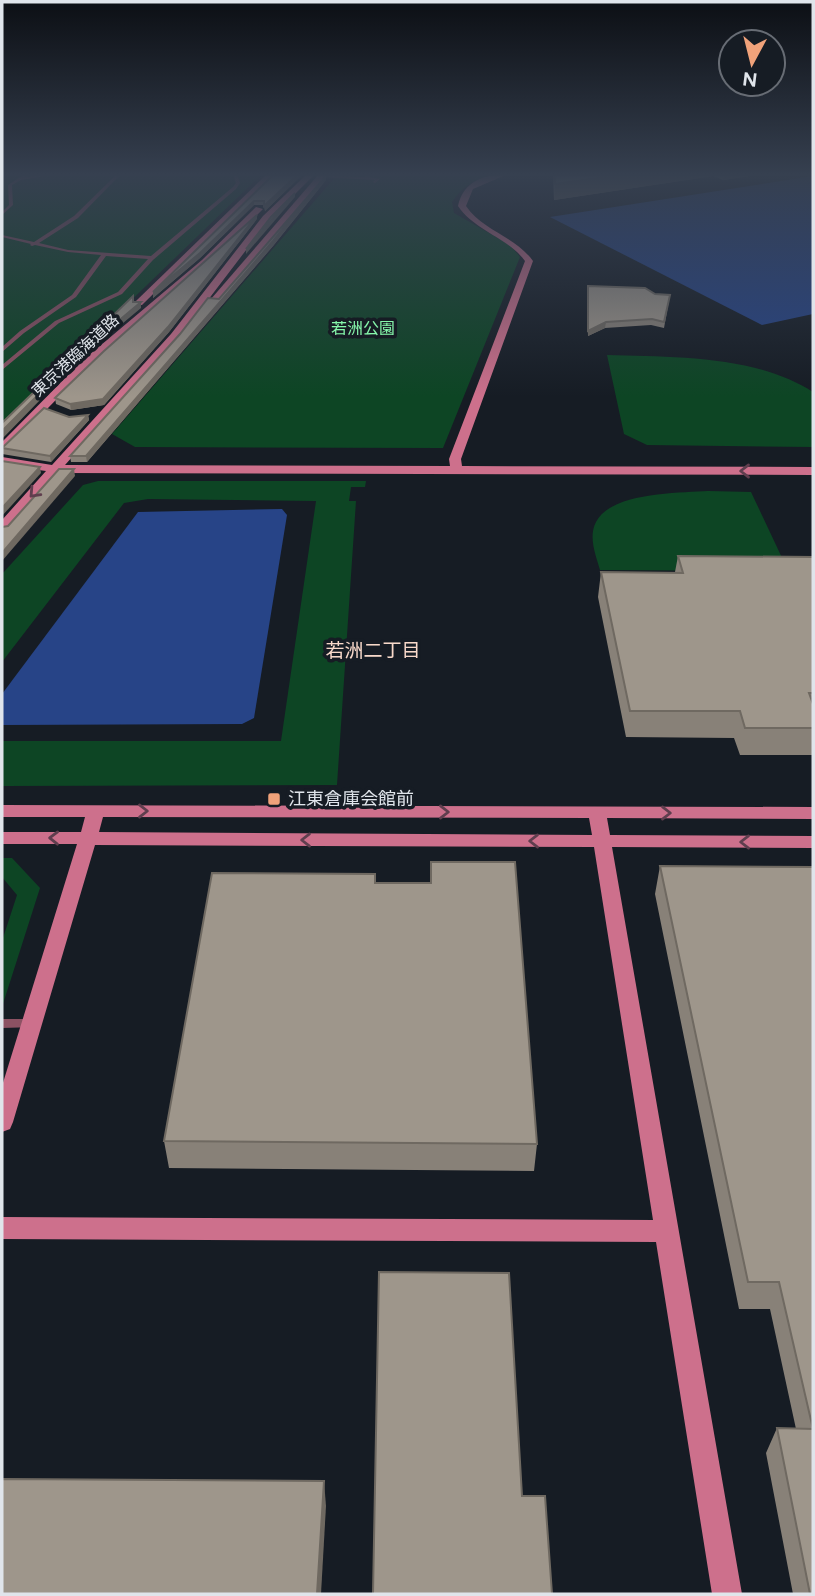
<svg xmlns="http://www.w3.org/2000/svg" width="815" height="1596" viewBox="0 0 815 1596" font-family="Figtree,'Noto Sans JP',sans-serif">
  <rect width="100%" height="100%" fill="#161c24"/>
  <g fill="#0d4524">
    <path d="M2,174H262L2,425Z"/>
    <path d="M338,174H493C474,180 464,185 452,202L454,213L510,245L520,257L443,448L135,447L112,434Z"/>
    <path d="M607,355C674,357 755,355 813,392V447L647,445L624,434Z"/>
    <path d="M98,481H366L365,487H351L349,501H356L337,785L2,786V741H281L316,501L148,499L124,503L2,662V574L83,485Z"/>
    <path d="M708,491L751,492L784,562L769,571L600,570C596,556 588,537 596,522C611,492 679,493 708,491Z"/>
    <path d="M2,858H12L40,888L2,1007V941L17,895L2,877Z"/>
  </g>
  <g fill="#274487">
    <path d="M813,176V314L762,325L550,217Z"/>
    <path d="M282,509L287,515L254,718L242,724L2,725V694L138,512Z"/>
  </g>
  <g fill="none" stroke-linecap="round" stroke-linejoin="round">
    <g fill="#8c5263" fill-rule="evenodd">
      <path d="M25,174H30L26,177L56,174L21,180L12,185L13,205L2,215V212L9,205L8,185Z"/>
      <path d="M117,174H121L78,218L39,243L68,250L151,256L233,187L236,183L233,174H237L240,183L236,189L153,260L122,294L59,323L2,370V365L55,321L118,292L148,259L106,256L76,297L24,333L2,352V347L20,331L72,295L101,255L68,252L35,245L32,246L30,245L31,244L2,237V235L34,242L74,216Z"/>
      <path d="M367,174H371L369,177L380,179L375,183L373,182L375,180L321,177L323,176L365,177Z"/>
      <path d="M32,1019L36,1021L38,1024L36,1027L2,1028V1019Z"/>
    </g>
    <g fill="#cd708c" fill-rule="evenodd">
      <path d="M267,174H275L142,305H136V301Z"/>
      <path d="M307,174H315L269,220L179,338L65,465L450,466L449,459L525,261C507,237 475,231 458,206C463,181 485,174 508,174L473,189L466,206C483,231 515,236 533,261L461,459L462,466L813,467V475L59,473L7,531L2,532V520L46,471L2,465V457L52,465L171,334L263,216Z"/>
      <path d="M319,174H327L217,303H211V299Z"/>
      <path d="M256,207L263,209L208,264L90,365L6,451H2V442L82,361L202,260Z"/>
      <path d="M2,805L813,807V819L607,818L610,835L813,836V848L612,847L742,1594H712L656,1242L2,1239V1217L653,1220L594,847L95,845L13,1122L10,1129L2,1132V1086L77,844H2V832H81L85,817H2ZM103,817L589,818L592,835L99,832Z"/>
    </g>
  </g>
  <g fill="#888178">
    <path d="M274,174H303L265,211L264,205H254L200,258L153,298V292Z"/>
    <path d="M553,174H763L723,180L713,176L554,200Z"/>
    <path d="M326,180L273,246L87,462H71L70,456L219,299Z"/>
    <path d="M257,219L169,332L104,405L71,410L56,404L55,398Z"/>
    <path d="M587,291L670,295L664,328L651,325L605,328L588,336Z"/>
    <path d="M88,415L89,420L51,462L2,454V448L69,417Z"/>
    <path d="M678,556L813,557V755H740L734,738L626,737L598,597L601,572H675Z"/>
    <path d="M431,862L537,1144L534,1171L169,1168L164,1141L375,883H431Z"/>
    <path d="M660,866L813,867V1594H793L766,1453L777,1428L796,1429L770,1309H739L655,894Z"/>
  </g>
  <g fill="#6f6961">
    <path d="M298,174H303L265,211L264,206Z"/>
    <path d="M625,174H713V176L554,200L555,184Z"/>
    <path d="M723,174H763L723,180Z"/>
    <path d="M326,176V180L273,246L87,462L86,456Z"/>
    <path d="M295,193V197L246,254V249Z"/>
    <path d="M254,201V205L200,258L153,298V292Z"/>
    <path d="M257,215V219L169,332L104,405L71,410L70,404Z"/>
    <path d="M141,302V308L80,359L2,439V431L79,354Z"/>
    <path d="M606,322L605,328L588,336V331Z"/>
    <path d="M88,415L89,420L51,462L50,456Z"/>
    <path d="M40,467L41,473L2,516V508Z"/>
    <path d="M74,469L75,476L2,561V553Z"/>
    <path d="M324,1481L326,1506L321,1594H317Z"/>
  </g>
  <g fill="#9e968b" stroke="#6f6961" stroke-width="2">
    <path d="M274,174H298L264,206V201H254L200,253L153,292Z"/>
    <path d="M555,174H625L555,184Z"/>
    <path d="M326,176L273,241L86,456H70L180,334L208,298L219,299Z"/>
    <path d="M295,193L246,249L271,217Z"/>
    <path d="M257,215L168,327L103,399L70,404L55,398L104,351Z"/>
    <path d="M588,286L645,288L655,294L670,295L664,322L652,319L606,322L588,331Z"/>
    <path d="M133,296V302H141L79,354L2,431V423Z"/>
    <path d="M44,408L69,417L88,415L50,456L2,448Z"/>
    <path d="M2,461L40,467L2,508Z"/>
    <path d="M59,469H74L2,553V527L8,526Z"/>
    <path d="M678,556L813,557V693H809L813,704V728H745L740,711H630L601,572L683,573Z"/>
    <path d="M431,862H515L537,1144L164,1141L212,873L375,874V883H431Z"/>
    <path d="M660,866L813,867V1594H810L777,1428L813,1429L779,1282H748Z"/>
    <path d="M379,1272L509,1273L522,1496H545L552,1594H373Z"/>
    <path d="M2,1479L324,1481L317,1594H2Z"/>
  </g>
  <defs><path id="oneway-chevron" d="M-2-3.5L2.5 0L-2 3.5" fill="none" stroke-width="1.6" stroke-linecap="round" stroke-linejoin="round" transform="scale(1.75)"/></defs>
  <g stroke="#5f3e4e">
    <use href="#oneway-chevron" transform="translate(745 471) rotate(-180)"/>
    <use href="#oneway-chevron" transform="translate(34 493) rotate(133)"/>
    <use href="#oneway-chevron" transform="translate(143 811)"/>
    <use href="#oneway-chevron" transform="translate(444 812)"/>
    <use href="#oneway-chevron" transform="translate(666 813)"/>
    <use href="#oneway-chevron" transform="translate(54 838) rotate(-179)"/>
    <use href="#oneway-chevron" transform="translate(306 840) rotate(-180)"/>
    <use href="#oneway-chevron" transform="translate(534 841) rotate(-180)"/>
    <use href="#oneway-chevron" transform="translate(745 842) rotate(-180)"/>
  </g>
  <linearGradient id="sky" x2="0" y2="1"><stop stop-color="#0c0f14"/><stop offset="0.44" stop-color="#364050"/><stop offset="1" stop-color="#364050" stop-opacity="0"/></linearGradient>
  <rect width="815" height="397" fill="url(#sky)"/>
  <rect fill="#f0a27a" stroke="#161c24" stroke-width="2.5" x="267" y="792" width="14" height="14" rx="3.5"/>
  <g text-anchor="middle" stroke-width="7" stroke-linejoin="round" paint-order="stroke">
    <g font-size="16" fill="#86f7ab" stroke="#161c24">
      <text x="363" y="334">若洲公園</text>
    </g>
    <g font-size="16" fill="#e0e5eb" stroke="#161c24">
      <text transform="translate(75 355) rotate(-43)" y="6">東京港臨海道路</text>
    </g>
    <g font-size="18" fill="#e0e5eb" stroke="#161c24" text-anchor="start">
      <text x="288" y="805">江東倉庫会館前</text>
    </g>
    <g font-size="19" fill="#f8d9ca" stroke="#161c24">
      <text x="373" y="657">若洲二丁目</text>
    </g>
  </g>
  <rect width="815" height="1596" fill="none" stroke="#e0e5eb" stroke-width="7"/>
  <g transform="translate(752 63) rotate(187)"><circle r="33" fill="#161c24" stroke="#676c74" stroke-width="2"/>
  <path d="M0-5L12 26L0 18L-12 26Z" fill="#f0a27a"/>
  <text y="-10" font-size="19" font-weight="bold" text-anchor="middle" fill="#e0e5eb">N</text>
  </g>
</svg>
